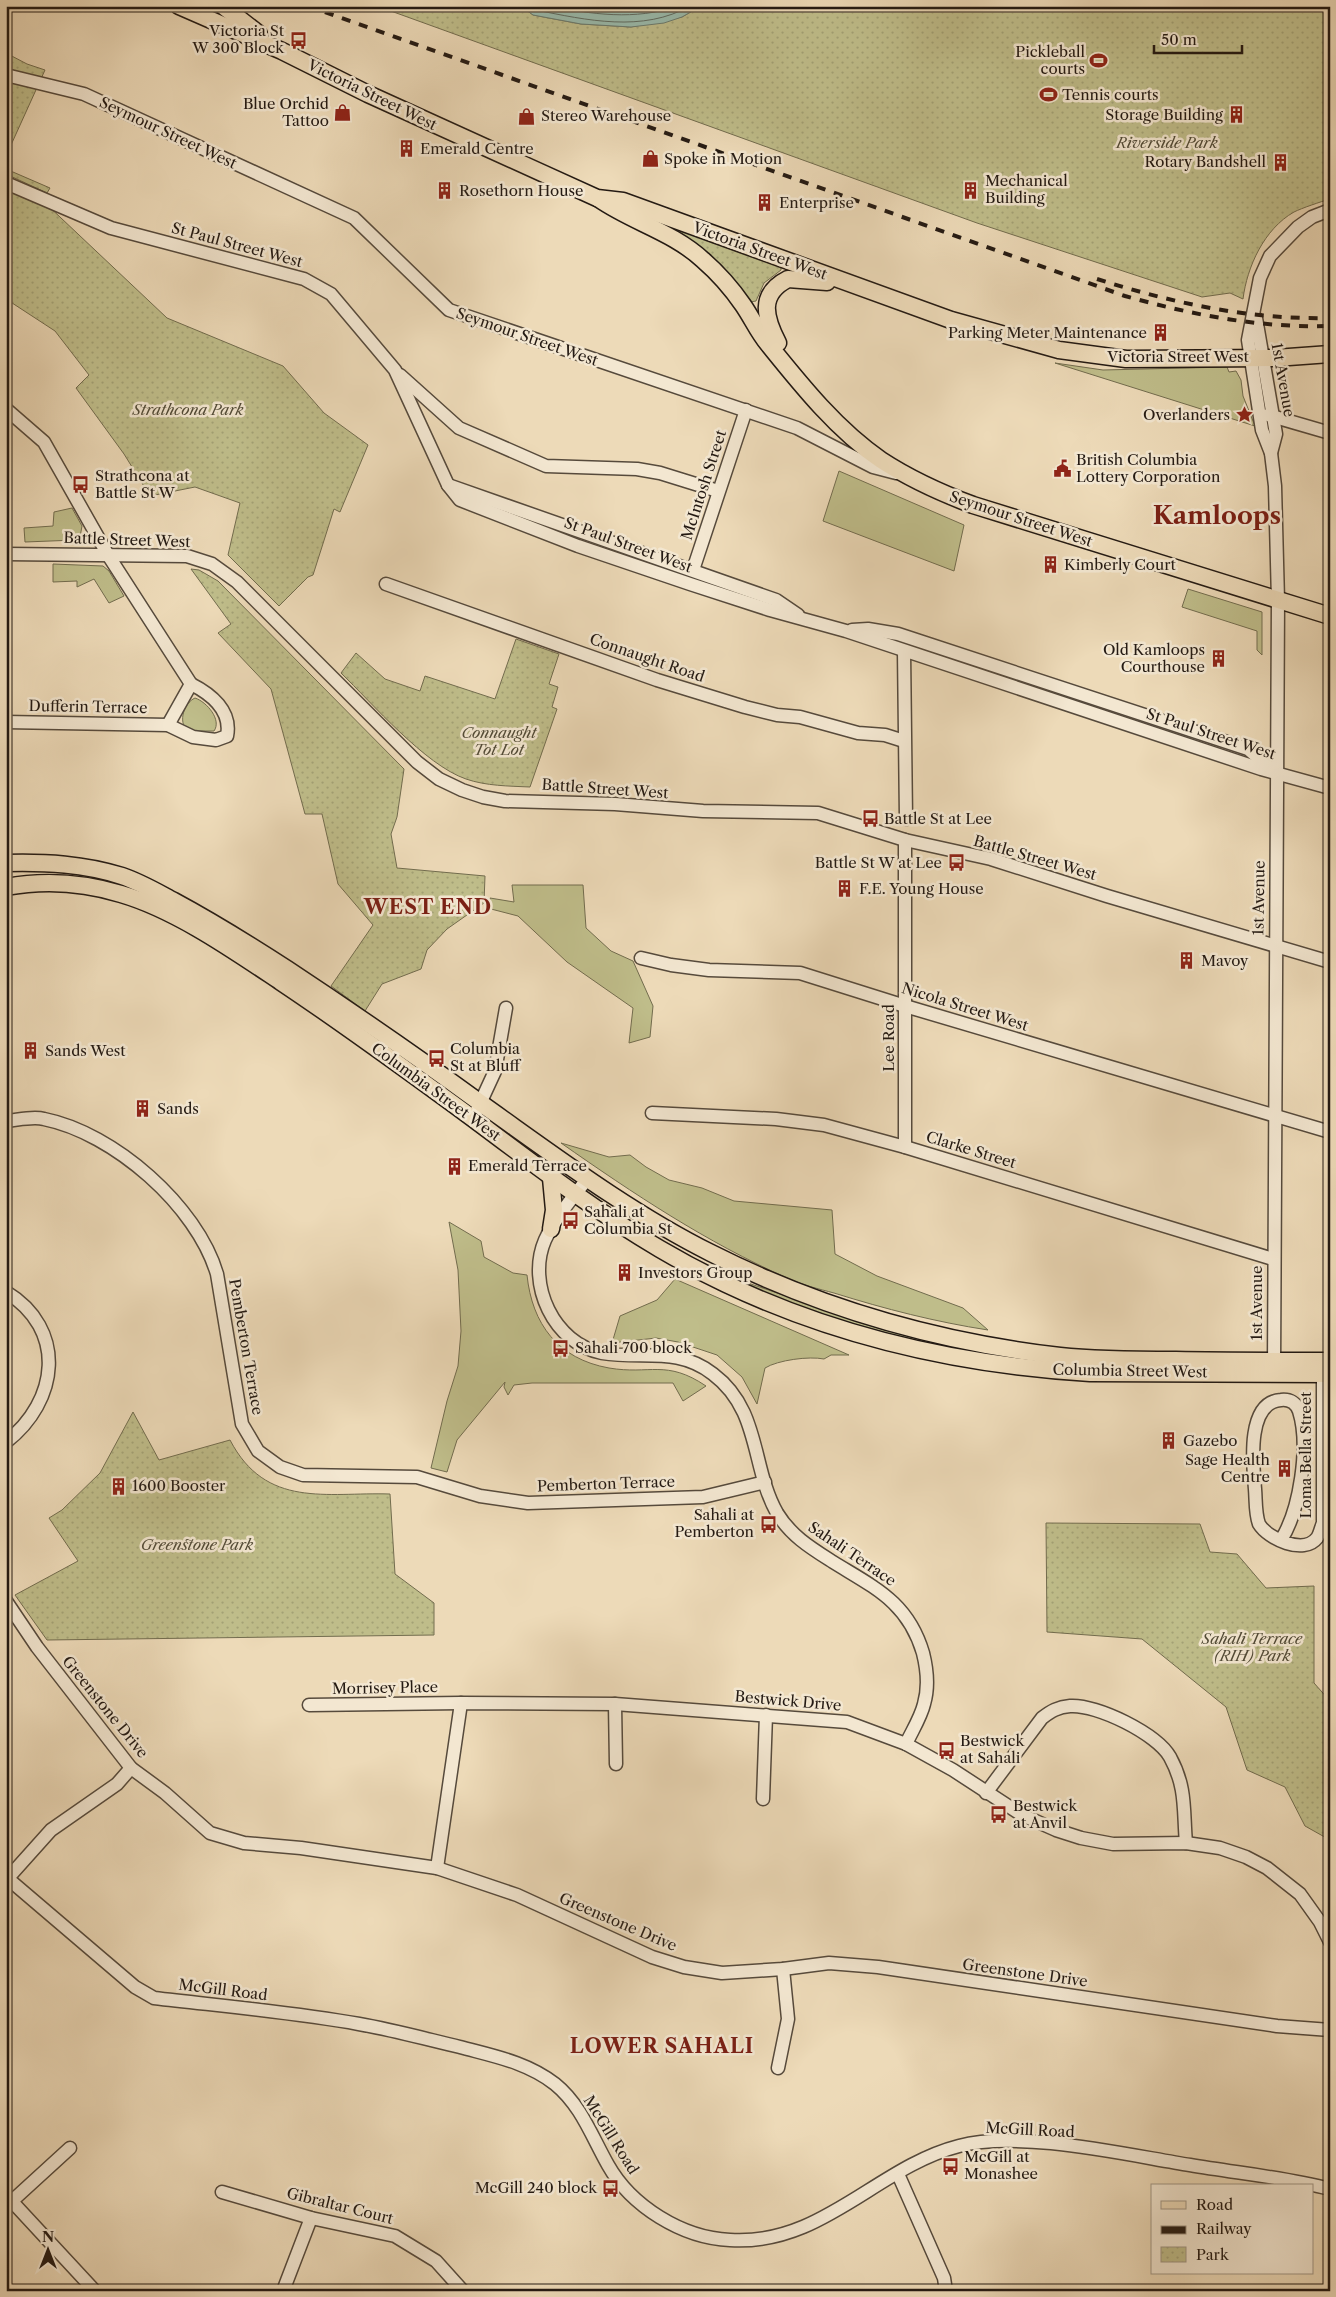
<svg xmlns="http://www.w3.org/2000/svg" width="1336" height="2297" viewBox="0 0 1336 2297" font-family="'Libre Caslon Text',serif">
  <defs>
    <pattern id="park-dots" width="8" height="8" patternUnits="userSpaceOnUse" patternTransform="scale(1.25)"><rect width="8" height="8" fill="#bfbd8a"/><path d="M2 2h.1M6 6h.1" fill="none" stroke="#a4a276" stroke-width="1.8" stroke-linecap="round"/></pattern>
  </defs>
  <rect width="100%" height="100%" fill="#eddab8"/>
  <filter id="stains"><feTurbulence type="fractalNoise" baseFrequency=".004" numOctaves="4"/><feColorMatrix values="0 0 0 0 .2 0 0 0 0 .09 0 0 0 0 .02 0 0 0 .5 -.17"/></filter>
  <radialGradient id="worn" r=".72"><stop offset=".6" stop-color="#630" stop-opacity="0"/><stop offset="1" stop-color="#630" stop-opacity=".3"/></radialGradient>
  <g fill="#bfbd8a" stroke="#726c4e">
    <path d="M1055,363L1103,370L1227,367L1229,372L1236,371L1241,380L1243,396L1255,426Z"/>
    <path d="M839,471L964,525L954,571L823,521Z"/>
    <path d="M72,508L82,526L80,537L76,540L25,542L24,528L53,526L54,512Z"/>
    <path d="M53,564L103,566L109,571L124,596L109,603L94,579L77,587V581L53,582Z"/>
    <path d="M1188,589L1262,612V655L1257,650V631L1182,607Z"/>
    <path d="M195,698C207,702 222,720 214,731H187C178,721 184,703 195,698Z"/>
    <path d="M512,885H583L586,928L611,951L633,961L653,1006L650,1037L629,1043L633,1008L567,962L518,916L491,909L490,898L514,902Z"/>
    <path d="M561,1143L609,1157L630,1155L646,1167L669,1180L702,1188L734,1201L832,1210L835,1254L877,1276L963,1308L988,1330C936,1322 885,1309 834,1293C819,1289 802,1285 787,1278C706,1242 634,1194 561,1143Z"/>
    <path d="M449,1222L481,1241L484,1257L513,1273L527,1275C532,1324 558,1359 609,1368C650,1375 666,1359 706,1386L683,1401L673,1383H532L514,1385L508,1395L504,1387L505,1382L457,1440L447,1472L431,1468L447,1401L458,1366L461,1331L458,1270Z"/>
    <path d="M675,1279L849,1355H831L824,1359C809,1356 778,1360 765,1368L757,1404L742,1377L717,1355L678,1342L656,1338L612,1343L620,1316L657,1300Z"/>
    <path d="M745,1282L824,1309L1027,1358V1362L926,1346L822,1315L744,1285Z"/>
  </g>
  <g fill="url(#park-dots)" stroke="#726c4e">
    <path d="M377,6H521L533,15L581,24L631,27L682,17L701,6H1330V199C1320,202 1302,208 1294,212C1264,229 1247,267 1243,299L1230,293L1202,297L977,223Z"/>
    <path d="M6,53L27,64L45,70L6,156Z"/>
    <path d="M6,169L50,188L47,193L6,174Z"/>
    <path d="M6,190L43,201L167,318L283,366L324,413L368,445L340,512L334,509L313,575L308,577L279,606L228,555L240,503L195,487L150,496L124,454L76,388L89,375L55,331L6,299Z"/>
    <path d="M677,229L781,265V270L764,283L756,301L750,302L676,231Z"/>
    <path d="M191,569L199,570L218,581L404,769L397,817L391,834L397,868L485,876L484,903L447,929L427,950L421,969L382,984L365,1011L331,986L373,925L338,884L322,814H305L271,689L218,633L231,624Z"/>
    <path d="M516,639L559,654L549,684L558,687L552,707L557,709L530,787C509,786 486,786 466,779C425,765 372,703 341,673L356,653L385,679L420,691L425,676L495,699Z"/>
    <path d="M133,1412L159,1460L230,1440C266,1509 326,1492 390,1494L395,1574L434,1603V1635L47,1640L15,1595L78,1561L49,1518L62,1510L100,1473Z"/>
    <path d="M1046,1523L1200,1524L1210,1552L1237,1554L1266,1588L1314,1586V1683L1330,1701V1840L1305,1826L1285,1787L1247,1770L1226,1707L1142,1639L1047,1632Z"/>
  </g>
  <path fill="#99bbad" stroke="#6a7b6f" d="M521,6H701L682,17L664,23L631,27L581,24L533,15Z"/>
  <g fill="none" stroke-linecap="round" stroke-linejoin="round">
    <g stroke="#5e6a60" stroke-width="1">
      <path d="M530,6L536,10C586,20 643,33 690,6"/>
      <path d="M549,6C591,14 635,21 678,6"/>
    </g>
    <defs>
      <g id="minor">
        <path d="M10,76L84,94L354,218L449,310L797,428L873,467L896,473"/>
        <path d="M6,183L111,228L304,279L331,294L395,370L448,485L460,500L578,546L690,584L770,610L846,631L1261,769L1330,788"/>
        <path d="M1256,318L1276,434L1271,453"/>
        <path d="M400,375L459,428L546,466L637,469L660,473L718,491"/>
        <path d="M6,409L44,442L108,555L191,684L168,725"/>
        <path d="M1268,415L1330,433"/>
        <path d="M448,485L776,600L798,615"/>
        <path d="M6,554L187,556L212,564L237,582L417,762L439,779L462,790L483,797L505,801L615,804L703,811L818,813L905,840L991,859L1107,896L1330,962"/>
        <path d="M693,570L746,410"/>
        <path d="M386,584L657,680L745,707L777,715L800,717L858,733L885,735L904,741"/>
        <path d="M852,630L868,629L898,634L1248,749L1271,769"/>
        <path d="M904,651L906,819"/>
        <path d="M6,722L168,725L193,737L216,740L227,736C232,711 211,694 191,684"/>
        <path d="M905,840V1147"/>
        <path d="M641,958L671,965L709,970L800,973L905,1006L1330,1132"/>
        <path d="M477,1110L495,1071L506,1008"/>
        <path d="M652,1113L776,1119L824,1125L905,1147L1273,1259"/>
        <path d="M6,1121C18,1120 33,1116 44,1119C114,1133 197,1206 217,1274L242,1424L258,1451L280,1467L303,1475L417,1477L480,1496L528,1503L703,1497L765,1482"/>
        <path d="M588,1178C573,1197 555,1218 545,1240C526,1284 554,1344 602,1353C642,1360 677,1346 713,1374C761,1410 751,1467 777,1513C791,1536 811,1548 833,1562C875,1588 908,1602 923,1653C927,1669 929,1687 924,1704C921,1717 912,1731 906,1744"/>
        <path d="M6,1292C67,1329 59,1401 6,1442"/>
        <path d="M1274,1368L1278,600L1275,486L1271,453L1262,430L1248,340L1260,278L1270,256L1298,227L1312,217L1330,210"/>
        <path d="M1281,1540C1300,1510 1310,1446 1299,1411C1296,1403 1290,1399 1281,1400C1246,1402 1253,1465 1255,1489C1256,1500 1255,1513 1259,1524C1268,1539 1304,1555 1317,1538C1320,1534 1321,1527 1323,1523V1366"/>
        <path d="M6,1601L37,1647L131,1768L165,1793L210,1833L244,1843L301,1848L437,1868L517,1895L652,1957L684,1967L722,1973L783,1969L829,1963L878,1967L1277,2026L1330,2030"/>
        <path d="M615,1704L616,1764"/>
        <path d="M309,1705L461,1703"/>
        <path d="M986,1793L1042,1718C1051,1711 1058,1707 1070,1706C1097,1704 1157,1734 1170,1757C1187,1788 1183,1810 1186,1843"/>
        <path d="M763,1799L766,1715"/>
        <path d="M437,1868L461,1703L615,1704L847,1722L906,1744L953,1770L1022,1815L1056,1830L1081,1838L1113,1844L1186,1843L1220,1848L1246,1857L1267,1868L1300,1894L1320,1922L1330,1942"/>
        <path d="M6,1877L135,1987L154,1998C222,2006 291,2012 359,2024C393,2030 426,2039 460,2047C493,2056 527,2062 555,2084C581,2105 592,2137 608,2165C631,2206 682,2238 730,2240C822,2246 877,2167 959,2146C1020,2130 1127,2155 1190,2165C1236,2173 1284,2177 1330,2189"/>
        <path d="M8,1878L51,1830L117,1784L131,1768"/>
        <path d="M778,2068L788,2019L783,1969"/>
        <path d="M898,2174L944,2278L946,2291"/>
        <path d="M222,2192L311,2218L395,2236L436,2261L463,2291"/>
        <path d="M6,2195L95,2291"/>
        <path d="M12,2201L70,2148"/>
        <path d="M283,2291L311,2218"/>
      </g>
      <g id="major">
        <path d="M179,6L282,51L368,94L597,198L623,201L951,320L1059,350L1126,359L1275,358L1330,354"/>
        <path d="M223,6L259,34"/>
        <path d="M599,199C632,222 673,232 703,260C718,273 732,289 743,305C752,318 758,332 768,344C801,385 837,430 881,460C910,479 941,493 973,505L1330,616"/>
        <path d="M778,343C765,318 758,294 788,279L827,282"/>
        <path d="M6,863C46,862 84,864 122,876C140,882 157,892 174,901C213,922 250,945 287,969C352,1012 416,1056 479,1102C554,1155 629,1212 711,1253C820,1308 939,1342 1060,1356C1098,1360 1138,1360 1176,1360C1228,1361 1279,1361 1330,1361"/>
        <path d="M6,887C44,880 85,883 121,894C176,910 233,950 281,982C347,1026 411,1073 475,1120C535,1165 595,1211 660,1249C791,1326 939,1364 1090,1373L1330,1374"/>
        <path d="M551,1229L554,1210L551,1178"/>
      </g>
    </defs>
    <use href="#minor" stroke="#564a3c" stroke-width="15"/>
    <use href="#major" stroke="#241a13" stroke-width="19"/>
    <use href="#minor" stroke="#f3e7d1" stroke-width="12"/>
    <use href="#major" stroke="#eddab8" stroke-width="16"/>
    <g stroke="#241a13" stroke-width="4" stroke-dasharray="9 9" stroke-linecap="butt">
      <path d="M308,6L1125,296C1193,315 1259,328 1330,326"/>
      <path d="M1097,279C1173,303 1250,320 1330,318"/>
    </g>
  </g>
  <defs>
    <symbol id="bus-bare" viewBox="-9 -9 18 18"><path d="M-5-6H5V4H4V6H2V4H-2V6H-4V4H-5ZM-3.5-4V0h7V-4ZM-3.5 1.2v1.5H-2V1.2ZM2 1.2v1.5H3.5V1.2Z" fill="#8f2418" stroke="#f3e7d1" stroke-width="2.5" paint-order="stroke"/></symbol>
    <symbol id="stadium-bare" viewBox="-9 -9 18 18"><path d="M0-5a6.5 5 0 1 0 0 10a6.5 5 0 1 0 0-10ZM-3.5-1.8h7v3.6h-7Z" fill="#8f2418" stroke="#f3e7d1" stroke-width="2.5" paint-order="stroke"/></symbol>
    <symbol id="shop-bare" viewBox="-9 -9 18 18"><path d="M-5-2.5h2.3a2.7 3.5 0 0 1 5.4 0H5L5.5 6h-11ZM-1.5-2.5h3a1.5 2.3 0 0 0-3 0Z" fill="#8f2418" stroke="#f3e7d1" stroke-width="2.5" paint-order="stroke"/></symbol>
    <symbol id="building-bare" viewBox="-9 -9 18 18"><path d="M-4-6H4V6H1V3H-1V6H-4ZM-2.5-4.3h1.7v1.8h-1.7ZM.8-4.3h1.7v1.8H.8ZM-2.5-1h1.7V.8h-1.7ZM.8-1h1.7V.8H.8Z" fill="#8f2418" stroke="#f3e7d1" stroke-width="2.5" paint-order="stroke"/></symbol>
    <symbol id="sight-bare" viewBox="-9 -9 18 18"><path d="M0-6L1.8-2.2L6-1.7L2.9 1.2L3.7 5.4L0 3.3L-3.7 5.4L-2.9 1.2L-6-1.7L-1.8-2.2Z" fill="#8f2418" stroke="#f3e7d1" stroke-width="2.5" paint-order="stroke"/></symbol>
    <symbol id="civic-bare" viewBox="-9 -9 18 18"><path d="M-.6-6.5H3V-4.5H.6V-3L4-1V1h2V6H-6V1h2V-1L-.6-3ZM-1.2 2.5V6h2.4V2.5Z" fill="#8f2418" stroke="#f3e7d1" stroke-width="2.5" paint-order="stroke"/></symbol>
  </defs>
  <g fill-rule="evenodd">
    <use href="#bus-bare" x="286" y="28" width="25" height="25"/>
    <use href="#stadium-bare" x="1086" y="48" width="25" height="25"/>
    <use href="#stadium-bare" x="1036" y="82" width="25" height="25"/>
    <use href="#shop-bare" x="330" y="100" width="25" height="25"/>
    <use href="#building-bare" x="1224" y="102" width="25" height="25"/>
    <use href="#shop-bare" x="514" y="104" width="25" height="25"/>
    <use href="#building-bare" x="394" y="136" width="25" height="25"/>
    <use href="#shop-bare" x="638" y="146" width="25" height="25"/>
    <use href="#building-bare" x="1268" y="150" width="25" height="25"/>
    <use href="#building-bare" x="958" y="178" width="25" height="25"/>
    <use href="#building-bare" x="432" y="178" width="25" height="25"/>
    <use href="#building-bare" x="752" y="190" width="25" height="25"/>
    <use href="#building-bare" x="1148" y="320" width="25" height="25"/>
    <use href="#sight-bare" x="1232" y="402" width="25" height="25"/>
    <use href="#civic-bare" x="1050" y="456" width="25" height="25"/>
    <use href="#bus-bare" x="68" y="472" width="25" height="25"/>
    <use href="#building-bare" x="1038" y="552" width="25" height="25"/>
    <use href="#building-bare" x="1206" y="646" width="25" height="25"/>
    <use href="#bus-bare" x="858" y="806" width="25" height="25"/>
    <use href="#bus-bare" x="944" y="850" width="25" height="25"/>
    <use href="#building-bare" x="832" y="876" width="25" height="25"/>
    <use href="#building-bare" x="1174" y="948" width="25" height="25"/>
    <use href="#building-bare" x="18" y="1038" width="25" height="25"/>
    <use href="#bus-bare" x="424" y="1046" width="25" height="25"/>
    <use href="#building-bare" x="130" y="1096" width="25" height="25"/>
    <use href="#building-bare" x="442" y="1154" width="25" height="25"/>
    <use href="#bus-bare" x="558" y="1208" width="25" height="25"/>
    <use href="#building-bare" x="612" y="1260" width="25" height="25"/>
    <use href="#bus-bare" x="548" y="1336" width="25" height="25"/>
    <use href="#building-bare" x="1156" y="1428" width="25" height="25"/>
    <use href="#building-bare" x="1272" y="1456" width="25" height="25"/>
    <use href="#building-bare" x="106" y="1474" width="25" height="25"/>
    <use href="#bus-bare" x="756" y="1512" width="25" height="25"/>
    <use href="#bus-bare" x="934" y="1738" width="25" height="25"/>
    <use href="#bus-bare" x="986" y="1802" width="25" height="25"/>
    <use href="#bus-bare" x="938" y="2154" width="25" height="25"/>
    <use href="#bus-bare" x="598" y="2176" width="25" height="25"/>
  </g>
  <g text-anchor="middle" stroke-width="5" stroke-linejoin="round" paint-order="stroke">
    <g font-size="15" fill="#241a13" stroke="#f3e7d1" text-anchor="start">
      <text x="284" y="36" text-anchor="end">Victoria St<tspan x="284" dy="17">W 300 Block</tspan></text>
      <text x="1085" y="57" text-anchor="end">Pickleball<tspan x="1085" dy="17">courts</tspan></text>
      <text x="1062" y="100">Tennis courts</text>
      <text x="329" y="109" text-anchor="end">Blue Orchid<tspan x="329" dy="17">Tattoo</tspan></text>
      <text x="1223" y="120" text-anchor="end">Storage Building</text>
      <text x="541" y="121">Stereo Warehouse</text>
      <text x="420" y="154">Emerald Centre</text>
      <text x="664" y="164">Spoke in Motion</text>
      <text x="1266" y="167" text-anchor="end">Rotary Bandshell</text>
      <text x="985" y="186">Mechanical<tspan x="985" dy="17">Building</tspan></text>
      <text x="459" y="196">Rosethorn House</text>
      <text x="779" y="208">Enterprise</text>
      <text x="1147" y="338" text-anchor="end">Parking Meter Maintenance</text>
      <text x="1230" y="420" text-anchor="end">Overlanders</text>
      <text x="1076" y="465">British Columbia<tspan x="1076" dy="17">Lottery Corporation</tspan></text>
      <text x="95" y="481">Strathcona at<tspan x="95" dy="17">Battle St W</tspan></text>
      <text x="1064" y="570">Kimberly Court</text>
      <text x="1205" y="655" text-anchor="end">Old Kamloops<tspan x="1205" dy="17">Courthouse</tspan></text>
      <text x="884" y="824">Battle St at Lee</text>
      <text x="942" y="868" text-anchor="end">Battle St W at Lee</text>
      <text x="859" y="894">F.E. Young House</text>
      <text x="1201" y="966">Mavoy</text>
      <text x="450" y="1054">Columbia<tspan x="450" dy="17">St at Bluff</tspan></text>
      <text x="45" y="1056">Sands West</text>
      <text x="157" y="1114">Sands</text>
      <text x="468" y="1171">Emerald Terrace</text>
      <text x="584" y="1217">Sahali at<tspan x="584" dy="17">Columbia St</tspan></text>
      <text x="638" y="1278">Investors Group</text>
      <text x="575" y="1353">Sahali 700 block</text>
      <text x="1183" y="1446">Gazebo</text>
      <text x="1270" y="1465" text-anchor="end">Sage Health<tspan x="1270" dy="17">Centre</tspan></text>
      <text x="132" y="1491">1600 Booster</text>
      <text x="754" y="1520" text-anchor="end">Sahali at<tspan x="754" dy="17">Pemberton</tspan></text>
      <text x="960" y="1746">Bestwick<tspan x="960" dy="17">at Sahali</tspan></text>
      <text x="1013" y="1811">Bestwick<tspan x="1013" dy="17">at Anvil</tspan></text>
      <text x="964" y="2162">McGill at<tspan x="964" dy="17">Monashee</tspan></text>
      <text x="597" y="2193" text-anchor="end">McGill 240 block</text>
    </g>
    <g font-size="15" fill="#241a13" stroke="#f3e7d1">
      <text transform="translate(372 95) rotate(26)" y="5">Victoria Street West</text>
      <text transform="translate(168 133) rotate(25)" y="5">Seymour Street West</text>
      <text transform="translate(237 245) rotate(15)" y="5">St Paul Street West</text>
      <text transform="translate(760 251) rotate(20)" y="5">Victoria Street West</text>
      <text transform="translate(527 337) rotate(19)" y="5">Seymour Street West</text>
      <text x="1178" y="362">Victoria Street West</text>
      <text transform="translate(1283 380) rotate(80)" y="5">1st Avenue</text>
      <text transform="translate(704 485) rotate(-72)" y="5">McIntosh Street</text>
      <text transform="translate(1021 519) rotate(18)" y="5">Seymour Street West</text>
      <text transform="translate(127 540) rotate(2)" y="5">Battle Street West</text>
      <text transform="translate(628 545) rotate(20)" y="5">St Paul Street West</text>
      <text transform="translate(647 658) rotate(19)" y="5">Connaught Road</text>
      <text transform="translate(88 707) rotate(1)" y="5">Dufferin Terrace</text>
      <text transform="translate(1211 734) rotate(18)" y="5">St Paul Street West</text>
      <text transform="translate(605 789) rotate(4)" y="5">Battle Street West</text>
      <text transform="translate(1035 858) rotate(16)" y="5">Battle Street West</text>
      <text transform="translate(1259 898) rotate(-89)" y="5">1st Avenue</text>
      <text transform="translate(965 1007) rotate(17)" y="5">Nicola Street West</text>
      <text transform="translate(889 1038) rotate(-90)" y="5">Lee Road</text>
      <text transform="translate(436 1092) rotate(36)" y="5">Columbia Street West</text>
      <text transform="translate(971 1150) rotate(17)" y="5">Clarke Street</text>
      <text transform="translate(1257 1303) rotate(-90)" y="5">1st Avenue</text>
      <text transform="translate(246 1347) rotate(80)" y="5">Pemberton Terrace</text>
      <text transform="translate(1130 1371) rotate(1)" y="5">Columbia Street West</text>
      <text transform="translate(1306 1455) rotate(-90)" y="5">Loma Bella Street</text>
      <text transform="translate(606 1484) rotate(-2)" y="5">Pemberton Terrace</text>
      <text transform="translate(852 1554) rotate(34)" y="5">Sahali Terrace</text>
      <text transform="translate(385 1688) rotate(-1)" y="5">Morrisey Place</text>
      <text transform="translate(788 1701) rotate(5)" y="5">Bestwick Drive</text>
      <text transform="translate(105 1707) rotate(51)" y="5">Greenstone Drive</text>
      <text transform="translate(618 1922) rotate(23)" y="5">Greenstone Drive</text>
      <text transform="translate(1025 1973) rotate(8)" y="5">Greenstone Drive</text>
      <text transform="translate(223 1990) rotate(7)" y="5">McGill Road</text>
      <text transform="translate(1030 2130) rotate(3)" y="5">McGill Road</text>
      <text transform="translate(611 2135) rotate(58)" y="5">McGill Road</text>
      <text transform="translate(340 2206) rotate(14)" y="5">Gibraltar Court</text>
    </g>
    <g font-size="15" font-style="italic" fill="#524b37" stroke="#f3e7d1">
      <text x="1167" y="148">Riverside Park</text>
      <text x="188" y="415">Strathcona Park</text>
      <text x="499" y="738">Connaught<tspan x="499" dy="17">Tot Lot</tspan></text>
      <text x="197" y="1550">Greenstone Park</text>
      <text x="1252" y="1644">Sahali Terrace<tspan x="1252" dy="17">(RIH) Park</tspan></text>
    </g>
    <g font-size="20" font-weight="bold" letter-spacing="1" fill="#7a1f14" stroke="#f3e7d1">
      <text x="428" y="914">WEST END</text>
      <text x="662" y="2053">LOWER SAHALI</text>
    </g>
    <g font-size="25" font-weight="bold" fill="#7a1f14" stroke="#f3e7d1">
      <text x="1217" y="524">Kamloops</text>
    </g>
  </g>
  <rect width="1336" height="2297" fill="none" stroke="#eddab8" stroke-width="25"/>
  <rect x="8" y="8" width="1321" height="2282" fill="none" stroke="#241a13" stroke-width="2.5"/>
  <rect x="12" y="12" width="1311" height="2272" fill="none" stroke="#241a13"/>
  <rect x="1151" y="2184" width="162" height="90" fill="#f3e7d1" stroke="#a09585"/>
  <rect x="1161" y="2201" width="25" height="8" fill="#eddab8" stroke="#a09585"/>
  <text x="1196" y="2210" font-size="15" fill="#241a13">Road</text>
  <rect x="1161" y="2226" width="25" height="8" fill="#241a13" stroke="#a09585"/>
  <text x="1196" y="2234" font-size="15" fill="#241a13">Railway</text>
  <rect x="1161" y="2247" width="25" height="15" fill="url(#park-dots)" stroke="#a09585"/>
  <text x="1196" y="2260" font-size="15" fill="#241a13">Park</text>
  <g transform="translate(48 2250)" stroke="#f3e7d1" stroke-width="4" paint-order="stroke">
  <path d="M0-4L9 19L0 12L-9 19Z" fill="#241a13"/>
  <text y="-8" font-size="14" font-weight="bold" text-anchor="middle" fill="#241a13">N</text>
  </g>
  <path d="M1154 45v8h88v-8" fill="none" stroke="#241a13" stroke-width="2.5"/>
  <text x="1161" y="45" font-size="15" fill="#241a13" stroke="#f3e7d1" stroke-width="4" paint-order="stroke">50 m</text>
  <rect width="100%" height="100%" filter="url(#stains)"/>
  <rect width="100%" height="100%" fill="url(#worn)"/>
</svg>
